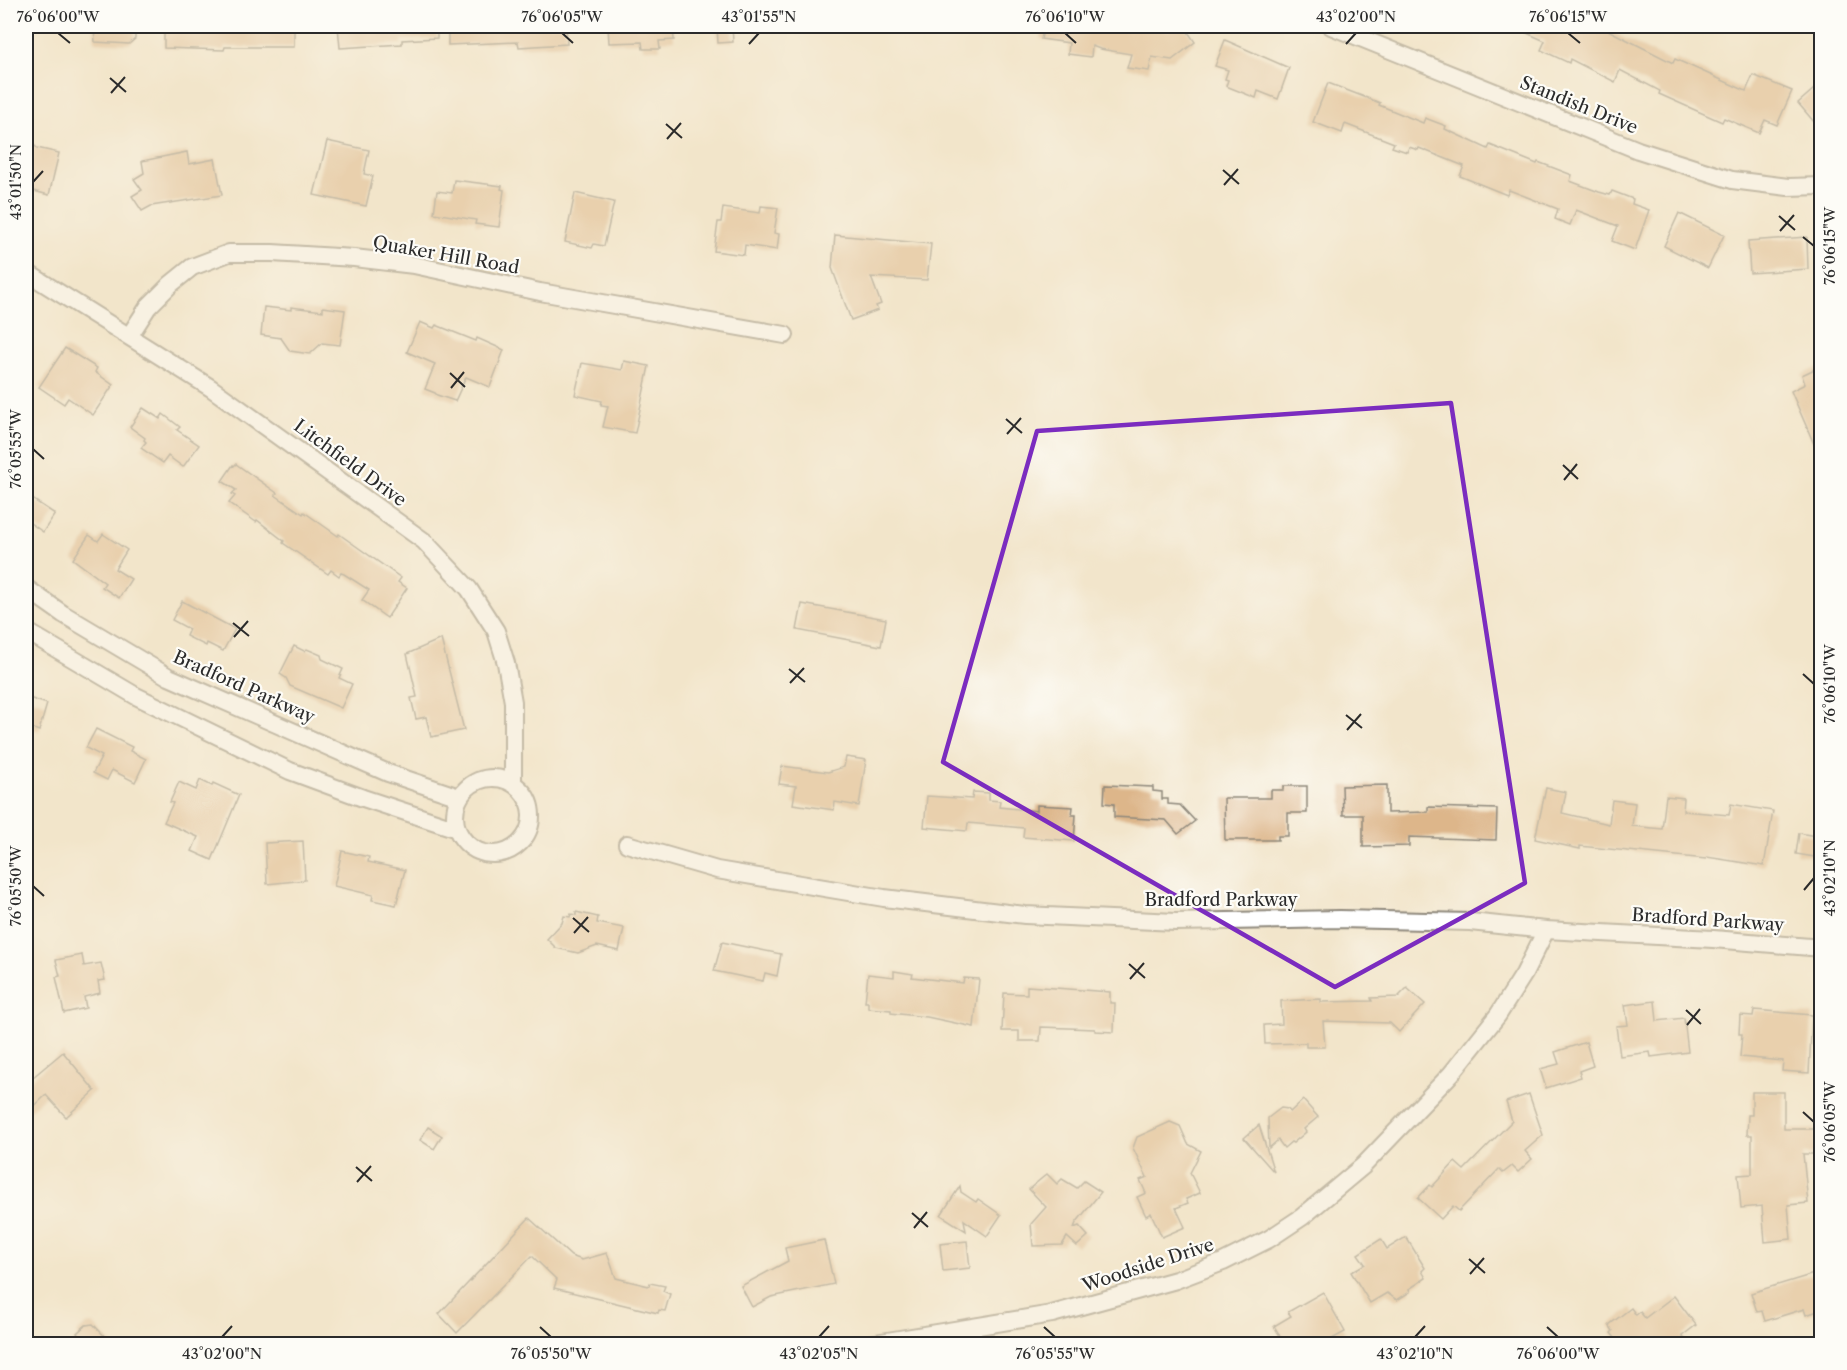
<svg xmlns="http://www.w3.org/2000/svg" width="1847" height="1370" viewBox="0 0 1847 1370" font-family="'Libre Caslon Text',serif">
  <rect width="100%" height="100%" fill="#fdfcf7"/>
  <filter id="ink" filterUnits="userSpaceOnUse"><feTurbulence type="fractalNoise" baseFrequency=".0167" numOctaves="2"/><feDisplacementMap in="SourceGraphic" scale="12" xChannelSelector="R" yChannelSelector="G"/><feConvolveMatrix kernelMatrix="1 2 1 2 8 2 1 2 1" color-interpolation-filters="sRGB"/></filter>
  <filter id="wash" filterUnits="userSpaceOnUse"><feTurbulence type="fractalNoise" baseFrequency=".008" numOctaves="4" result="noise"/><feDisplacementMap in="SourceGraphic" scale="24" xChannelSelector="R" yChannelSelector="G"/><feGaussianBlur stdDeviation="1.35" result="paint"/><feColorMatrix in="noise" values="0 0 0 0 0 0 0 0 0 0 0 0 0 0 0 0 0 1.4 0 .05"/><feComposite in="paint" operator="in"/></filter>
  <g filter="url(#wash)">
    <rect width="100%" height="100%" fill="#f2e5cb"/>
    <g id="blocks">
      <g fill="#ddb68a">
        <path d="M94,26H135V39L129,44L95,42Z"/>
        <path d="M164,26H294V47H225L224,50L164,48Z"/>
        <path d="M338,26H437V38L402,40V44L340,48Z"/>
        <path d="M448,26H566L567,44L519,47L518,42L448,45Z"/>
        <path d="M608,26H673L674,40L659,41L660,49H643L642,42L609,43Z"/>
        <path d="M717,26H732L733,42L718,43Z"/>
        <path d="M1044,26H1136L1168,31L1176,26H1184L1195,42L1172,60L1152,57L1149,71L1127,68L1131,54L1100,49L1092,46L1091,57L1068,54L1069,43L1041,39Z"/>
        <path d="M1511,26H1600L1673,63L1675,59L1746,91L1753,75L1792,91L1777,125L1765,120L1759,133L1724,118L1722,122L1659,94L1660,91L1620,70L1615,82L1570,59L1569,63L1541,50L1545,41Z"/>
        <path d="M1225,40L1289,68L1278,99L1258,91L1256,98L1226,86L1228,80L1225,79L1228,70L1215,66Z"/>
        <path d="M1328,83L1380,103L1379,105L1423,123L1425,118L1446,126L1445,129L1488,149L1490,145L1537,164L1538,162L1572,175L1570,181L1599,192L1610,195L1612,191L1633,199L1632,204L1649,210L1635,250L1612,241L1618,226L1576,210L1570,225L1555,219L1558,209L1509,190L1507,195L1460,176L1464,166L1419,148L1418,150L1409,147L1407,152L1392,147L1394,143L1345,124L1342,133L1313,122Z"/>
        <path d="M1821,83V130L1798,103Z"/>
        <path d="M26,138L37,148L59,153L49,195L26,189Z"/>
        <path d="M327,141L369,150L364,174L373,176L366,206L314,195Z"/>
        <path d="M187,152L189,164L215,159L222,195L151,206L142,211L132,196L142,190L134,179L144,173L142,161Z"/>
        <path d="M454,180L502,186L501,189L504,190L499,227L475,224L476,220L434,213L437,191L452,193Z"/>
        <path d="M575,193L614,202L604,246L594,244L592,248L565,242Z"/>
        <path d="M761,206L778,208L774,233L779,234L777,250L745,245L744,255L714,251L718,222H721L723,208L760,213Z"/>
        <path d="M1679,213L1724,235L1708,268L1664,246Z"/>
        <path d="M835,235L931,244L927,280L871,277L881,304L876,306L878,310L851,320L832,268Z"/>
        <path d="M1807,237L1808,269L1750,273L1748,241Z"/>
        <path d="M264,307L291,310V307L323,311V307L345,310L340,345L322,343L310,354L290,351L281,338L261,335Z"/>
        <path d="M420,322L434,328L436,325L476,341L477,338L504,350L490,387L466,377L455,401L437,395L435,393L425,389L435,364L407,352Z"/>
        <path d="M65,348L97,368L95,372L113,385L93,415L68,398L64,404L39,387Z"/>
        <path d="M624,361L649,366L635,433L603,427L608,406L601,405L602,401L575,395L582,363L622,370Z"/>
        <path d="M1821,366V460L1791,391L1805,384L1802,375Z"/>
        <path d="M143,408L160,419L163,414L180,427L177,430L199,445L183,467L168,456L163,463L141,448L146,442L144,440L145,438L130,427Z"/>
        <path d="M236,464L277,493L275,495L303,514L304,512L338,536L339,534L401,578L398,582L407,588L387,618L362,600L369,590L344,574L341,573L339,576L331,570L328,574L283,543L284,541L257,520L256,522L229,503L235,496L232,494L236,490L222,481L233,465L234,466Z"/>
        <path d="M26,495L55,514L43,532L26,520Z"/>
        <path d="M103,534L127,550L115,569L131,579L119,598L102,587L105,583L73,559L89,535L98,541Z"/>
        <path d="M182,601L235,629L223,651L207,643L206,646L186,636L189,629L172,620Z"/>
        <path d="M802,604L886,619L881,646L797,630Z"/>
        <path d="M441,639L464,730L431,737L426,717L416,719L411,698L417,697L407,654Z"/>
        <path d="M294,646L304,651L307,649L321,655L322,659L343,669L339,678L352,684L341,708L290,686L286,678L280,674Z"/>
        <path d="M26,697L47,704L39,731L26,726Z"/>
        <path d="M96,729L132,747L130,751L146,759L135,782L112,770L107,780L93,773L102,756L86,748Z"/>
        <path d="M846,757L866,760L859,806L835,802L834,810L793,804L796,786L779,784L782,766L828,772L844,767Z"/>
        <path d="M200,780L212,786L213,783L239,795L212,860L192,851L198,837L164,822L173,803L170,802L179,782L196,790Z"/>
        <path d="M1105,785L1153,787V791L1162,792V799H1168V804L1180,805L1195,821L1178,834L1166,820L1114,817V804L1104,803Z"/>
        <path d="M1387,785V813L1428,812V807L1497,809L1496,840L1409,837V846L1363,847V815H1343L1342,786Z"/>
        <path d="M1283,786H1307V813H1288V836H1278V840H1225L1224,798H1271V790H1283Z"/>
        <path d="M1546,788L1566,792L1562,813L1609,824L1612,800L1635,803L1632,826L1662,829L1666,796L1684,798L1683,811L1729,815L1731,804L1773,811L1764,866L1707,857L1706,859L1580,846V849L1535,839Z"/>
        <path d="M973,792L989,793V800L1000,801L999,807L1037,811V805L1073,807L1072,815H1076L1074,841L1023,837L1024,828L968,823L967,831L924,827L927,796L972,799Z"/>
        <path d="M1799,833L1821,837V858L1796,854Z"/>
        <path d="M303,841L305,880L267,884L265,843Z"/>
        <path d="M342,851L369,857L368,862L405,870L396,905L372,900L373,895L334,886Z"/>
        <path d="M576,912L598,917L597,923L624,928L619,951L597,946L578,953L556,948L547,939L562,923L564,916L570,917L571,914L576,915Z"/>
        <path d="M722,942L781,954L777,976L765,973L763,981L714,971Z"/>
        <path d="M82,955L84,966L101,963L105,980L98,981L100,993L84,997L86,1008L64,1013L56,977L60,976L56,960Z"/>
        <path d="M894,971L913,974L912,977L963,983L964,978L979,979L974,1027L927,1017L891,1013V1010L868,1008V1002H865L868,974L894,977Z"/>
        <path d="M1027,986L1110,992V1003H1115L1114,1032L1095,1031V1029L1041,1027L1040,1041H1019V1031H1002L1004,993L1027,994Z"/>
        <path d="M1407,988L1425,1004L1399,1032L1390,1023L1323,1021L1325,1047H1306V1043L1265,1044L1264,1025L1282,1024L1281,1001L1321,999V1002L1372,1001L1371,998L1398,997Z"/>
        <path d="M1655,1001L1657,1021L1684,1018L1688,1052L1651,1057L1650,1052L1620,1056L1616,1026L1628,1025L1625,1005Z"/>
        <path d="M1754,1010L1812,1015L1809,1073L1782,1071L1783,1061L1740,1057L1742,1034H1739L1740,1015L1753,1016Z"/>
        <path d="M1586,1042L1593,1066L1579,1071L1581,1077L1546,1088L1540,1069L1559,1064L1555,1052Z"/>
        <path d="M63,1052L95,1091L66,1117L46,1095L26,1114V1083Z"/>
        <path d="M1752,1092H1784V1129H1815V1154H1803L1808,1203L1788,1205L1791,1239L1765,1242L1762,1206L1741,1208L1738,1175L1752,1174V1135H1747L1748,1115H1752Z"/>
        <path d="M1529,1094L1543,1135L1525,1151L1532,1159L1518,1172L1512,1166L1503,1173L1499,1169L1459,1211L1453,1206L1441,1219L1418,1198L1430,1185L1432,1187L1455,1162L1464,1170L1512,1121L1506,1102Z"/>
        <path d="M1303,1100L1318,1117L1304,1129L1306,1132L1293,1143L1291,1142L1284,1148L1278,1140L1269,1148L1268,1118L1281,1108L1288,1109L1290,1112Z"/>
        <path d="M1170,1122L1180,1126L1188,1144L1201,1151L1190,1173L1200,1193L1186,1199L1188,1203L1176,1208L1185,1227L1162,1237L1151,1213L1146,1216L1137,1197L1146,1193L1140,1180L1147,1177L1133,1148L1137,1137Z"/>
        <path d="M1259,1125L1274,1172L1244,1138Z"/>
        <path d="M428,1127L442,1136L434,1149L420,1140Z"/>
        <path d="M1047,1174L1057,1184L1062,1179L1077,1188L1084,1181L1101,1192L1076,1223L1074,1228L1079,1226L1088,1236L1077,1246L1067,1237L1062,1245L1033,1246L1031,1224L1046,1207L1029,1189Z"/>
        <path d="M960,1186L961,1192L976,1202L978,1199L1001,1215L987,1236L964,1220L966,1231L941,1215Z"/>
        <path d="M529,1218L571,1256L582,1260L607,1253L616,1278L649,1286L650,1283L665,1286L663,1291L670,1294L665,1311L659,1310L658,1313L554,1288L557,1280L532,1256L457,1333L439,1314Z"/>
        <path d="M1406,1237L1425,1268L1422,1271L1426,1278L1409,1289L1410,1292L1397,1300L1387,1293L1370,1303L1351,1272L1365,1264L1358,1254L1381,1239L1387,1249Z"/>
        <path d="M824,1240L834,1284L771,1297L752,1307L741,1286L788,1261L785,1248Z"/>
        <path d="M967,1241L970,1268L943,1271L940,1244Z"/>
        <path d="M1817,1273L1821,1289V1310L1806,1315L1804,1309L1765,1321L1762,1311L1757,1312L1751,1293Z"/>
        <path d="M1323,1292L1345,1332L1323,1344H1285L1274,1326L1291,1316L1288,1312Z"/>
        <path d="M1674,1296L1696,1325L1682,1336L1689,1344H1620L1611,1333L1613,1331L1609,1325L1631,1308L1636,1315L1640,1312L1645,1318Z"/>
        <path d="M93,1324L112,1344H70L79,1336L77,1333L86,1325Z"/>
      </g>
    </g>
  </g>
  <g filter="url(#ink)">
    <use href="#blocks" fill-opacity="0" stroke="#8e887b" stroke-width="1.5"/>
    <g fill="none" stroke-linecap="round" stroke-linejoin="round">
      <defs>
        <g id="street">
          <path d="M1331,26L1638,150L1732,180L1788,187L1822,186"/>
          <path d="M26,272L211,388L424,541L469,589L496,631L506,663L513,702V783"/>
          <path d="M130,335L148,307L171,284L192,267L229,253H272L354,258L414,265L540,292L785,335"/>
          <path d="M26,588L63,614L169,677L388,773L459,797"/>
          <path d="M26,631L136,696L290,771L363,798L457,829"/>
          <circle cx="493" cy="816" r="38"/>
          <path d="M627,844L717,870L884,898L1025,915L1176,922L1340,919L1470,922L1546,930L1713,939L1822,948"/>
          <path d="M869,1344L1052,1314L1176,1280L1223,1262L1269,1239L1302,1217L1363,1166L1451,1074L1498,1015L1524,974L1546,930"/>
        </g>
      </defs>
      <use href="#street" stroke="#8e887b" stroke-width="20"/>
      <use href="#street" stroke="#fff" stroke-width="16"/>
    </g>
  </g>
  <path d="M0 0H1847V1370H0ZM1451,403L1525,883L1335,987L943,762L1037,431Z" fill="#f2e5cb" fill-opacity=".55" fill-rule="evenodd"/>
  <path fill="none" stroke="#7b2cbf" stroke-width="4.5" stroke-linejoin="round" d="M1451,403L1525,883L1335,987L943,762L1037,431Z"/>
  <path fill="none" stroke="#2b2b2b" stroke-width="2" d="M58,33L70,43M562,33L573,43M1065,33L1076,43M1568,33L1580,43M749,44L759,33M1346,44L1356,33M110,78L126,92M111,93L125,77M666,124L682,138M667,139L681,123M1223,170L1239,184M33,182L43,171M1224,185L1238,169M1779,216L1795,230M1780,231L1794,215M1803,237L1814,246M450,373L465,387M451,388L464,372M1006,419L1022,433M1007,434L1021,418M33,449L44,459M1563,465L1578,479M1564,480L1577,464M233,623L249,636M234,637L248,621M789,669L805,682M1803,674L1814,684M790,683L804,668M1346,715L1362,728M1347,730L1361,714M33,886L44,896M1804,890L1814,878M573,918L589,932M574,933L588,917M1129,964L1145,978M1130,979L1144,963M1686,1010L1701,1024M1687,1025L1700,1009M1803,1112L1814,1122M356,1167L372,1181M357,1182L371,1166M912,1213L928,1227M914,1228L927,1212M1469,1259L1485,1273M1470,1274L1484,1258M540,1327L551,1337M1044,1327L1055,1337M1547,1327L1558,1337M222,1337L232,1326M819,1337L829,1326M1415,1337L1425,1326"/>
  <g text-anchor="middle" stroke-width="4.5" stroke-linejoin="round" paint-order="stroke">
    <g font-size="18" fill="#2b2b2b" stroke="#fdfcf7">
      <text transform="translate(1579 105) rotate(22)" y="6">Standish Drive</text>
      <text transform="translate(446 255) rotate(10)" y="6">Quaker Hill Road</text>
      <text transform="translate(350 463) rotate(36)" y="6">Litchfield Drive</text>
      <text transform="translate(244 687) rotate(24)" y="6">Bradford Parkway</text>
      <text x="1221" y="906">Bradford Parkway</text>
      <text transform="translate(1708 920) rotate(4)" y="6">Bradford Parkway</text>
      <text transform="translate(1148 1265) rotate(-18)" y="6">Woodside Drive</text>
    </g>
  </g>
  <rect width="1847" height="1370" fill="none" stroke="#fdfcf7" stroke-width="66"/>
  <rect x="33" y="33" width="1781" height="1304" fill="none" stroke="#2b2b2b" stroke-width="2"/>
  <g font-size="15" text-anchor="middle" fill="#2b2b2b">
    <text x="58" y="22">76°06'00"W</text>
    <text x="562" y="22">76°06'05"W</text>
    <text x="759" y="22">43°01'55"N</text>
    <text x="1065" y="22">76°06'10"W</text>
    <text x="1356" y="22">43°02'00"N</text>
    <text x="1568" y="22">76°06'15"W</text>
    <text transform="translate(16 182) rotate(-90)" y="5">43°01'50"N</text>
    <text transform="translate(1830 246) rotate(-90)" y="5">76°06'15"W</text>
    <text transform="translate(16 449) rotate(-90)" y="5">76°05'55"W</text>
    <text transform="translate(1830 684) rotate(-90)" y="5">76°06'10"W</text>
    <text transform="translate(1830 878) rotate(-90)" y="5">43°02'10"N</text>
    <text transform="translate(16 886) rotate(-90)" y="5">76°05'50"W</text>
    <text transform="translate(1830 1122) rotate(-90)" y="5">76°06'05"W</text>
    <text x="222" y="1359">43°02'00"N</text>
    <text x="551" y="1359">76°05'50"W</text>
    <text x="819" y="1359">43°02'05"N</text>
    <text x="1055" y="1359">76°05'55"W</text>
    <text x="1415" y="1359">43°02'10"N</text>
    <text x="1558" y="1359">76°06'00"W</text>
  </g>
</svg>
